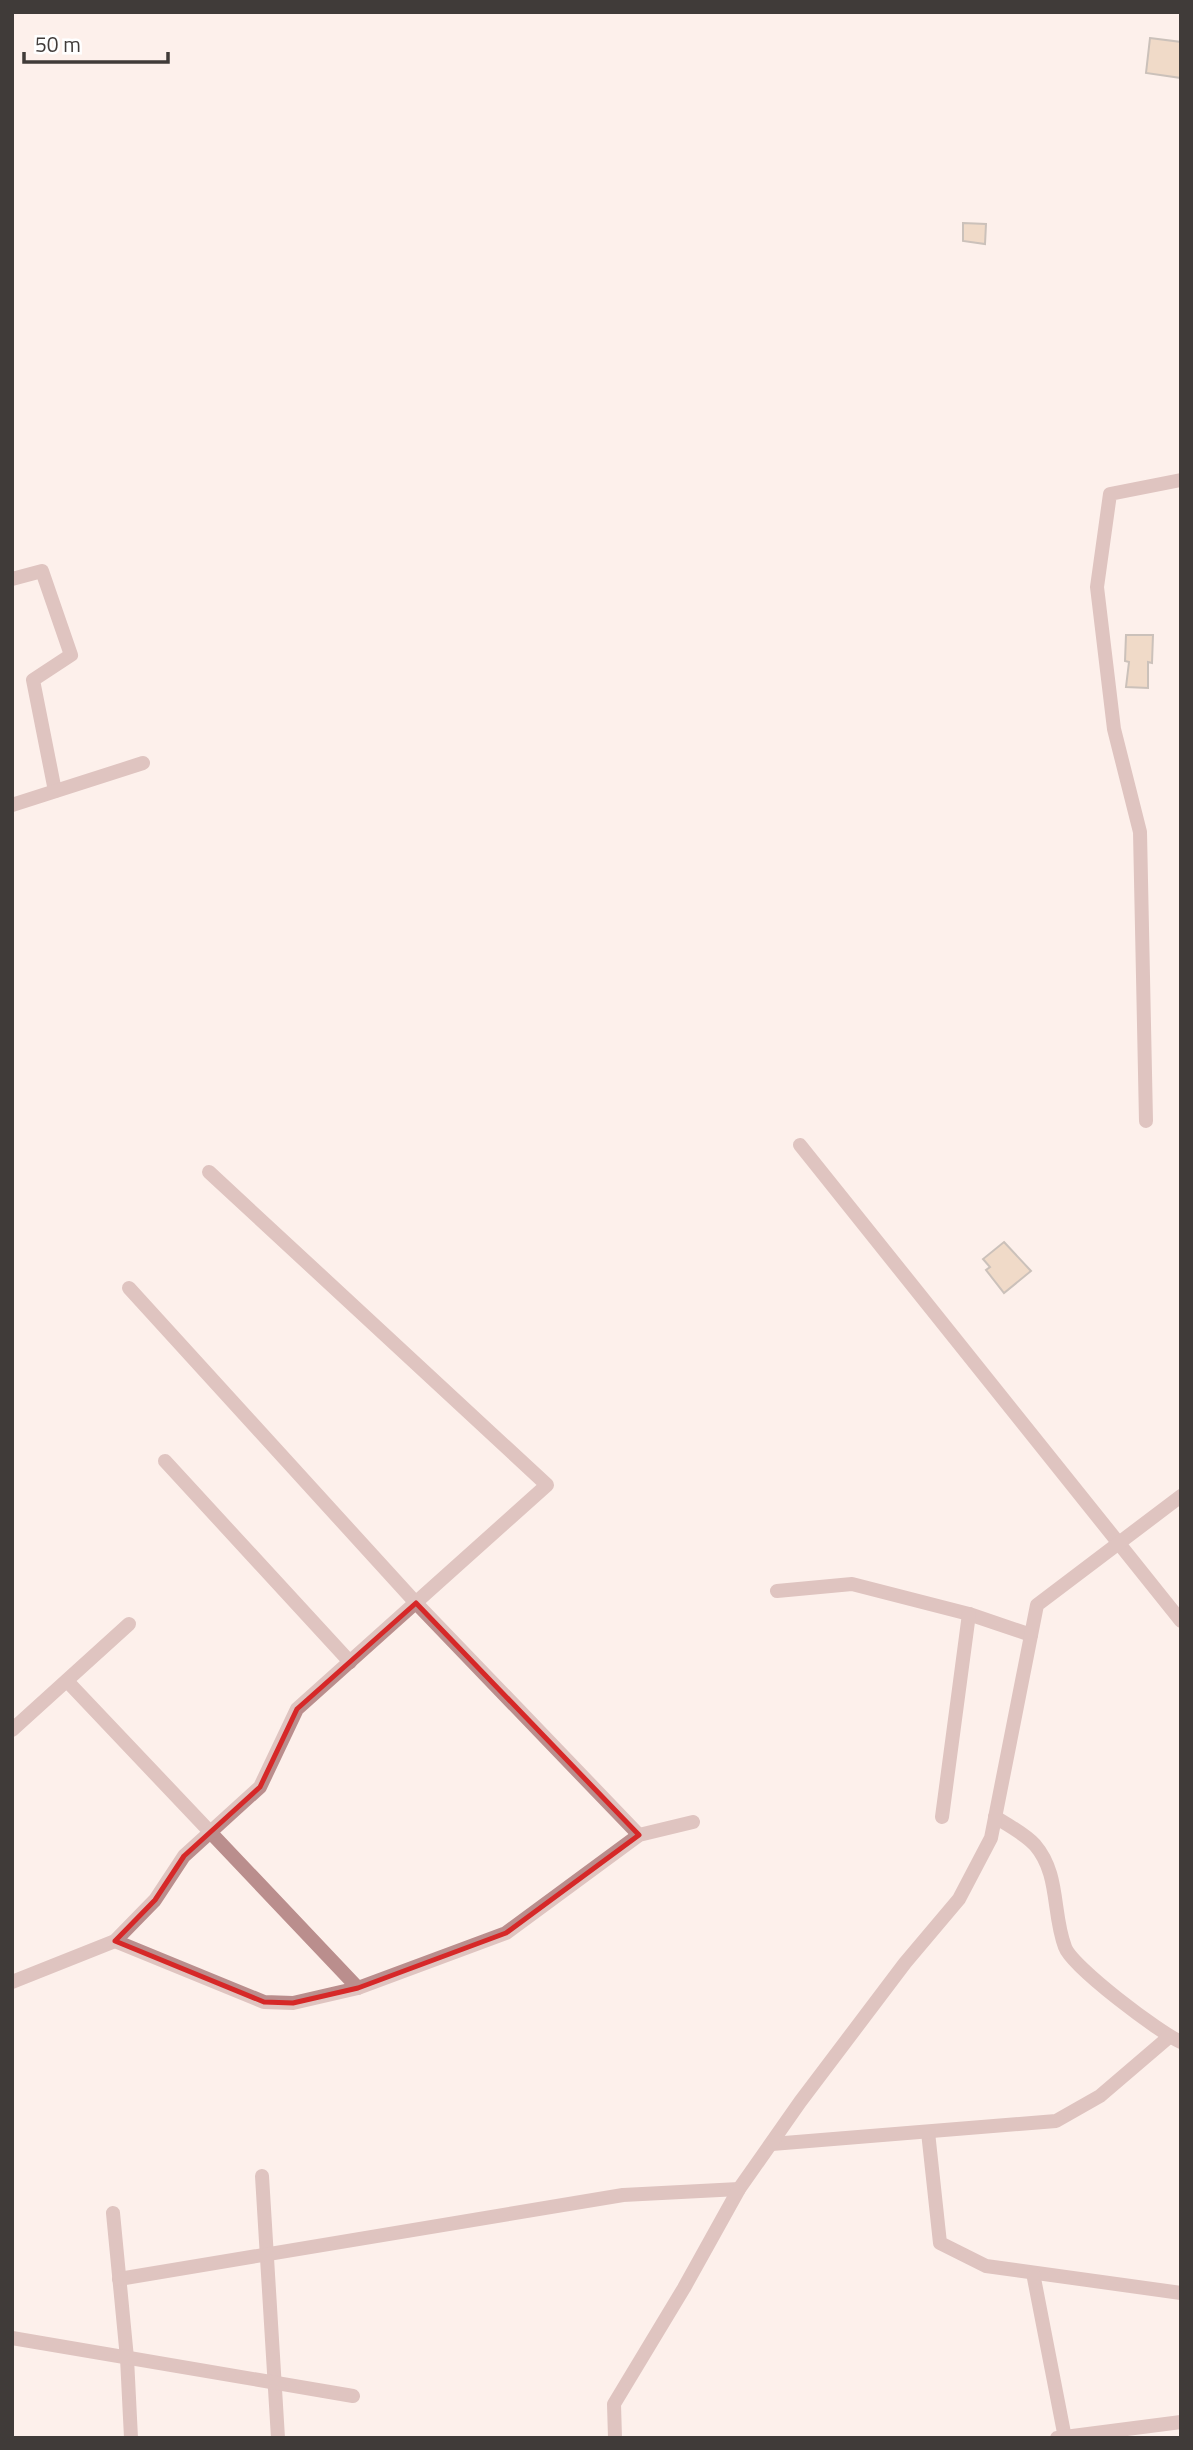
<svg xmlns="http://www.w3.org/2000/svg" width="1193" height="2450" viewBox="0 0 1193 2450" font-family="'Titillium Web',sans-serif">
  <rect width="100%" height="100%" fill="#fdf0eb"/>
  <g fill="#dfbe9d" stroke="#8f877f" stroke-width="2">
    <path d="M1150,38L1181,42V78L1146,73Z"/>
    <path d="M963,223L986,224L985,244L963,241Z"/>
    <path d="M1126,635H1153L1152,663L1148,662V688L1126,687L1129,662L1125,661Z"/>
    <path d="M1004,1242L1031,1271L1004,1293L986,1270L990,1267L983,1259Z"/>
  </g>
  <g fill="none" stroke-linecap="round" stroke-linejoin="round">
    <g stroke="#ba8e8d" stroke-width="14">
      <path d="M12,579L42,571L71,655L33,680L55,791"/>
      <path d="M12,805L143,763"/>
      <path d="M1146,1121L1140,832L1114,729L1097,587L1110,494L1181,480"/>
      <path d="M800,1145L1181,1621"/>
      <path d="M129,1288L416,1603L639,1835"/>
      <path d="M165,1461L350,1662"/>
      <path d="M777,1591L852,1584L969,1614L1031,1635"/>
      <path d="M67,1681L358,1988"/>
      <path d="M12,1730L129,1624"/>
      <path d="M942,1817L969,1614"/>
      <path d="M995,1817C1008,1825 1025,1834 1035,1845C1060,1874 1052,1913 1065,1947C1072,1967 1160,2033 1181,2042"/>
      <path d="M115,1941L264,2002L293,2003L358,1988L506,1933L639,1835L693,1822"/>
      <path d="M12,1982L115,1941L155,1900L184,1856L260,1787L297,1709L547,1485L209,1172"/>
      <path d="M928,2132L940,2243L986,2266L1181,2293"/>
      <path d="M772,2144L1056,2121L1100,2096L1169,2037"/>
      <path d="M262,2176L278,2438"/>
      <path d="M113,2213L127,2358L131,2438"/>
      <path d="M1033,2273L1065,2438"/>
      <path d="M119,2279L623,2195L739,2189"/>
      <path d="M12,2338L353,2396"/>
      <path d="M615,2438L614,2404L684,2288L739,2189L800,2102L905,1963L959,1899L991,1838L1037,1605L1181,1496"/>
      <path d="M1057,2438L1181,2422"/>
    </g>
  </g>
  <path d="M0 0H1193V2450H0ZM416,1603L639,1835L506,1933L358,1988L293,2003L264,2002L115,1941L155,1900L184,1856L260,1787L297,1709Z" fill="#fdf0eb" fill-opacity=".55" fill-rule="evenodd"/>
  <path fill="none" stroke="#d62828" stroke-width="5" stroke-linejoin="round" d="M416,1603L639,1835L506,1933L358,1988L293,2003L264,2002L115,1941L155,1900L184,1856L260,1787L297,1709Z"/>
  <rect width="1193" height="2450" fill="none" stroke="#403b39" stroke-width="28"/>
  <path d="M24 52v10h144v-10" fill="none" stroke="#403b39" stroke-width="3.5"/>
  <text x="35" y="52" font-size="21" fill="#403b39" stroke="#ffffff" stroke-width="5" paint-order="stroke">50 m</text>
</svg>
